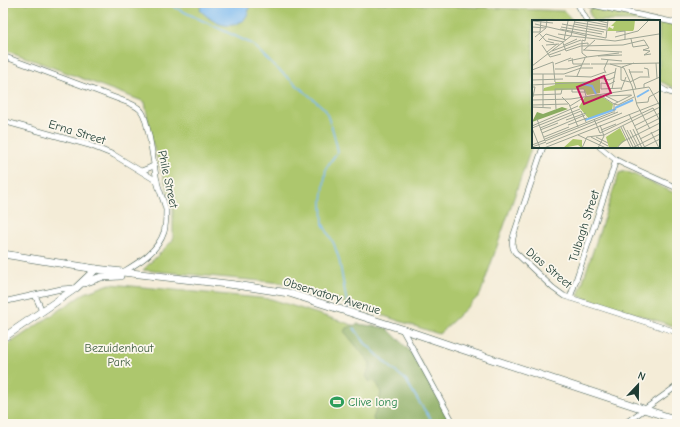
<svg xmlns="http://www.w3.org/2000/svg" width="680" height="427" viewBox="0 0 680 427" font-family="'Comic Neue',sans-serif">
  <rect width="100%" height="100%" fill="#fbf7ec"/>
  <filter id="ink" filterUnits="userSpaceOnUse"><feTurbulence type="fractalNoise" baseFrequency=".025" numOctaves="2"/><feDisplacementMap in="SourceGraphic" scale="8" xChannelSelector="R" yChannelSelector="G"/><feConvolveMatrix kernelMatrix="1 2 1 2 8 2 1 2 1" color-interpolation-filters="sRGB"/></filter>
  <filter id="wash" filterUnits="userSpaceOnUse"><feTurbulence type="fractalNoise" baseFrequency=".012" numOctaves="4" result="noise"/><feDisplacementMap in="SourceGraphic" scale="16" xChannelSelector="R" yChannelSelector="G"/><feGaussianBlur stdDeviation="0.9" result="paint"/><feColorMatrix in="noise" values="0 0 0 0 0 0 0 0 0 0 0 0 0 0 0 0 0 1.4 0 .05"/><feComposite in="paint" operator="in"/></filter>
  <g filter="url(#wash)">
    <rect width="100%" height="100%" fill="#f4ecd7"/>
    <g fill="#adc76d" stroke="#668250">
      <path d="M3,3H380L564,11L573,21H533V143L480,295L439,334L283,283L143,270L173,240V207L152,142L145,102L3,49Z"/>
      <path d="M594,8L656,21H593L589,12L590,9Z"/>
      <path d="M659,22L677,25V89L659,81Z"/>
      <path d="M626,171L677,194V327L578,296L619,173Z"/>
      <path d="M110,284L271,299L400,340L446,424H3V348L85,293Z"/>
    </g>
    <path fill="#8aac60" stroke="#54744a" d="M358,324L387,328L420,361L453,424H375L373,418L378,406L381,393L378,385L376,382L369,381L366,376L369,369L370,363L344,331L347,328Z"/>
    <path fill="#7ebbf1" stroke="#4e7c92" d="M203,3H250C249,8 249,14 245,18C244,21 243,21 240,22C226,31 211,21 200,10L201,5Z"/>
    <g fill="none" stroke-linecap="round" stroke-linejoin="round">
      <g stroke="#7ebbf1" stroke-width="1.5">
        <path d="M168,3L178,9L252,44L273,65L325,109L333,131L338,151L326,168L322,202L323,224L334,244L339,259L348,309"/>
        <path d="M354,328L365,343L388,365L406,380L419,402L434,424"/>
      </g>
    </g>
  </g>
  <g filter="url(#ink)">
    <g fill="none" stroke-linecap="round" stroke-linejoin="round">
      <defs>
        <g id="street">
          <path d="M577,3L587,21"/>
          <path d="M583,3L677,23"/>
          <path d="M3,56L129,103C133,105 139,107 142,112C146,118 147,128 149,135C152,150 154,166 157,181C159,191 164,200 166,210C166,218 166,225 164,232C158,251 140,262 123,272"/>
          <path d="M659,87L666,91L677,95"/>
          <path d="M3,121L89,145L114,155L157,181"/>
          <path d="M543,147L514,234C512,241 511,246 515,252L553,288L564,296L677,332"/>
          <path d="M600,147L616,160L624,164L677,188"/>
          <path d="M141,171L149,168L155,165"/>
          <path d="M35,295L42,311"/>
          <path d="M570,298L616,160"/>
          <path d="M3,302L61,289L76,288"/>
          <path d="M402,329L454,424"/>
          <path d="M624,424L677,386"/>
        </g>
        <g id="secondary">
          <path d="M3,254L96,269L236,285L289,293L402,329L455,347L677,420"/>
          <path d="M84,283L101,277L120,276"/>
          <path d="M3,338L76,288L96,269"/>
        </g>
      </defs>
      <use href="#street" stroke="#3f574c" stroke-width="6"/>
      <use href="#secondary" stroke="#3f574c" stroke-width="8"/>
      <use href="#street" stroke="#fff" stroke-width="5"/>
      <use href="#secondary" stroke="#fff" stroke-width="7"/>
    </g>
  </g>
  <defs>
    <symbol id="stadium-bare" viewBox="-9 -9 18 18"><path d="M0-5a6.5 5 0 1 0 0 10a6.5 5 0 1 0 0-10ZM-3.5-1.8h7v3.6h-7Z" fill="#2e9e5b" stroke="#fbf7ec" stroke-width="2.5" paint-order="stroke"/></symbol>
  </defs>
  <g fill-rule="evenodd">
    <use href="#stadium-bare" x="327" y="392" width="20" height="20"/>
  </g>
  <g text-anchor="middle" stroke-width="3.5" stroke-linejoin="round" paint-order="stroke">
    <g font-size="12" fill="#1f3d34" stroke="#fbf7ec">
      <text transform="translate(77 132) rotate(17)" y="4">Erna Street</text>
      <text transform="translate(168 179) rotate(78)" y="4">Phile Street</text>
      <text transform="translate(584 226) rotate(-72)" y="4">Tulbagh Street</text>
      <text transform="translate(549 268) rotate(40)" y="4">Dias Street</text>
      <text transform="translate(332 296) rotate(17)" y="4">Observatory Avenue</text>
    </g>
    <g font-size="12" fill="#426042" stroke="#fbf7ec">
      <text x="119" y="352">Bezuidenhout<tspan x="119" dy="14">Park</tspan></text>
    </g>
    <g font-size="12" fill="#27864d" stroke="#fbf7ec" text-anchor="start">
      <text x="348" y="406">Clive long</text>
    </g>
  </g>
  <g transform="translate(532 20)">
    <rect width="128" height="128" fill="#f4ecd7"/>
    <path d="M85,0H103L102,9L101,11H75L77,7L81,9L82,6H79ZM68,59V73L55,75L52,69L11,71L12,68L23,65V62H57ZM66,74L81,84L80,90L57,99L47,87L53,77ZM88,108L94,120L84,128H77L74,117ZM41,119L50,120V128L46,125L31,128Z" fill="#adc76d"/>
    <path d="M30,87L36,89L0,102L5,92L11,94Z" fill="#8aac60"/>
    <path fill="none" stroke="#7ebbf1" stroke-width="2" d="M50,64L60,66L64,74M105,77L117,70M83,88L101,80M53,100L84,89"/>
    <path fill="none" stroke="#9fa696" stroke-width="1" d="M49,0L75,5M63,0L76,3M0,1L21,3M42,2L75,7M3,4L55,16M30,4L72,12M42,4L74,10M0,7L14,8M29,7L41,9M28,9L74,18M41,9L70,14M0,12H8L9,0M84,12L93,11V19M7,13L14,21L22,23M26,14L39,16M39,16L83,21L127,14M3,17L14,8L15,0M83,17L106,11L117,0M74,18L76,0M16,19L32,22M99,19L101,27L115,25M32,20L36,1M112,20L117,28L111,30L118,31L112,35L119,34M7,21L14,14L34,20M31,23L34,31L49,26L91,25L112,20M10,25L18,37L29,34M14,25L27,24M32,25L45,19M51,30L90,32M52,30L63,20M20,31L49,20M15,32L25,24M17,35L47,24L56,23V25M66,36L90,35M55,37L87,33M55,37L50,33V20L53,21L56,0M40,38L41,44H58M69,39L90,41M36,41L55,37M124,43L125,58M23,44L39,38M59,44H78L92,48L100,66L105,85L118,109M78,44L128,43M0,46L39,16L43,0M90,47L102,43M112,48L116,49L117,58M23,49H35L50,45M97,49L104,69M0,50L21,42L23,62M97,52H111M74,53L72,49L76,40M0,54H32L49,48H61M11,54V87M33,56L59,57L73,52M45,56L53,38M68,58L77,60L83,57M0,60L31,59M89,60L98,62L108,57H116M89,60V47M83,61L78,64L69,63V69L90,68M0,65L56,62L83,52M0,67H3L1,77M112,68V64L128,57M40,69V72H54M80,69L84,48M89,70L94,57M0,75L29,74L30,69M68,75L82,84L100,75M30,77L37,84L46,107M0,80L39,79L117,67L128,86M86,82L74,76L99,75M104,83L116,82L117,77L128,71M0,85L36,84M38,86L51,78M0,87L19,88M24,89L23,69H52L54,76M82,93V84L86,85L102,77M97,94L113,128M5,99L13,121M62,99L68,113L121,88L128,101M34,100L54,93M36,105L55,98M0,106L46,86M91,106L101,127M102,106L128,93M89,107L99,128M0,108L48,89M0,108L8,128M8,108L49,91L54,102M101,109L110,128M8,110L26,103M69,110L84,104M95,110L104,127M98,110L107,128M104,110L128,98M119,112L127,128M10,113L53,95M46,115L74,128M12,117L37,107M59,117L76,126M64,117L76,123M13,119L81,92M108,119L128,109M13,121L86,92M14,124L90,93M0,125L13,120M0,127L14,122M112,127L128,119M12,128L127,83M50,128L55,117L72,115L128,87M66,128L72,116L68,105M85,128L90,122L128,103M100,128L128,114"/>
    <path fill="#c2185b" fill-opacity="0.15" stroke="#c2185b" stroke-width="2" d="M72,56L79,73L52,84L45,67Z"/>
    <rect width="128" height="128" fill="none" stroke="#1f3d34" stroke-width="2"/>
  </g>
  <rect width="680" height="427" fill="none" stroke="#fbf7ec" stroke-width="16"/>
  <g transform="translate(638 385) rotate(22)" stroke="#fbf7ec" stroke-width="3" paint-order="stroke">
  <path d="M0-3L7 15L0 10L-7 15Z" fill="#1f3d34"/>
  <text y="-6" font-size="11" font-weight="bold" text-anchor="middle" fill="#1f3d34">N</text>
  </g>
</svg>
